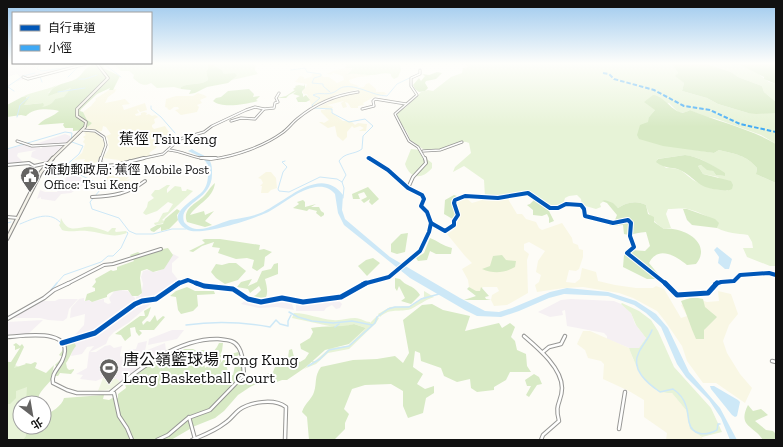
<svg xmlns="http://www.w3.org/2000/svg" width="783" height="447" viewBox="0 0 783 447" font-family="'Zilla Slab','Noto Sans TC',serif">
  <rect width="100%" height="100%" fill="#fdfcf7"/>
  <g fill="#f5f0f3">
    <path d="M7,64H14L13,69L28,64H37L35,69L39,71L58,68L62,71L25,79L15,82L21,78L17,74L7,77Z"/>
    <path d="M65,134L70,136V140L66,144L32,145Z"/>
    <path d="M23,145L40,147L41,149L42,147L63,146L47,161H42L31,157L32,152L36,150L18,153L17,156L23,162L7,164V149Z"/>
    <path d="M70,173L80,176L83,180L87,182L71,193L61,194L55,201L41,199V197L37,199L40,190L45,192H57L63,181Z"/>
    <path d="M173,254L179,257L172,263V272L179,281L156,299L137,302L136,297L141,295L143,284L141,277L143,271L147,270L156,272L165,268V263Z"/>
    <path d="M119,288L121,290L128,291L135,298L136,302L98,330L76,337L75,335L84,325L85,314L70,318L71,308L79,299L84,298V301L89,300L91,302L104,299V302L108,304L111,303L109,298L116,289Z"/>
    <path d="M59,299H78L69,309L67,318L63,321L48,320L40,318H13L41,301H55Z"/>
    <path d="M282,299L291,301L294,310L277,307L259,308L241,304L246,300L260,303Z"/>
    <path d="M337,299L342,304L340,308L336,309L332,305L326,308L324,311H296V302Z"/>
    <path d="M571,299L614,301L621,304L631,313L635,324L646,338L639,348H629L607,339V336L604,333L567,326L565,310L562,311L563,315L550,317L538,312L561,300Z"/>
    <path d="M146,301L153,302L128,323L114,332L109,337L106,344L90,352H96L105,346L110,345L114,348L122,346L120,356L123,357L122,359H130L133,355L128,350L136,349L138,343L147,341L145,351L165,343L166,351L149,360L146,364L120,382L117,379L103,378L96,381L80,379L83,375L76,374L87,368L89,352L94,346L87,347L82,354L71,356L74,341L90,336L135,305Z"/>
    <path d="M43,320L28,334H7V322Z"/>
    <path d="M172,330H184L177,339L148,345L149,339Z"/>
  </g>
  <g fill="#f9f7e4">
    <path d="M347,68H351V70L347,74L355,73L371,76L358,77L349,80L350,83L359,86L356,88L364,87L366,84L369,83L376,89V92H384L387,94L374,97L363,103L364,105L358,106V108H351L348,103L345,102L347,107L343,108L341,103L344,101L327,105L333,107L331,112L343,121H351L355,125L358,123L367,124L366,131H359L364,128L360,126L354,128L352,126L347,132V137L343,141L337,136L335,126L328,128L319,122H322L324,123L329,120L321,112V110H325V109H315L339,97L360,93L358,89L337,94L312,107L307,94H304L302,91L298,90L306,87L307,84L295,82L300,76L304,77V79L313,76L311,75L314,72L322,75L323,77H329L337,83L344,80L343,76L333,73L332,74L335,75L327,74L335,70Z"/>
    <path d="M116,89L115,92L108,97L105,103L125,99L130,104L122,105L124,110L145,103L147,110L140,112L138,109L137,110L139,113L135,114L136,116L141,115V113L144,112L147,113L146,115L149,114L152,116L155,115L158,117L154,119L155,123L152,125V127L154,129L165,126L168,131L178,138L177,140L174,137L158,142L156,148L149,153L152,156L123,163L119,160L103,158L109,149L108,139L106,136L111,134L106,127L103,126L102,131L96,132L105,142V147L97,162L91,164L84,161L85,159L74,160L82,153L85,144L83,142L85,139L83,137L86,135L84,133L89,129L87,127L92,123L87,120L83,112L91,106L96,100L95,99L109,90Z"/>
    <path d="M198,93L204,95L207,97L200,100L202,103L197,105L199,107L197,112L181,115L175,110L179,109L178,107H174L170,110L167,109L168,108L165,107L166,99L176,96H193Z"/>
    <path d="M124,172H132V174L126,180L131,179L124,183L109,187L111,182L106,181L107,177L109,175Z"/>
    <path d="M266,172H271L276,178L277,188L271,190L268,193H261L262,186H260L263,183L261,179L258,178Z"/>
    <path d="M466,198L472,203L482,200L492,201L508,199L517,214H522L526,219L536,222L539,228L542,230L562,223L572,238L573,243L578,245L579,249L583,250V257L579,269L576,271L569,270L566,282L575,283L580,279L582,268L596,272L598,281L615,285L636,288H653L656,286L664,289L681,318L687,316L681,305L698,299L707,302L719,301L718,291L731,294L738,314L729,325L723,341L727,353L740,374L752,388L745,403L716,383H703L687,361L682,346L665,321L657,311L633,298L619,293L583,287L564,288L537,292L535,285L539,282L541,275L536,272L538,261L545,251L529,242L524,244V250L529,254L527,260L528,293L507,305L494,306L491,300L492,295L499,291L497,287H483L478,293L469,287L468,280L462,269L472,263L465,256L447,234L453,230L460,217L457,204L458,200Z"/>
    <path d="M583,331H590L629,348L633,359L657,391L672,393L686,410L690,429L702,437L703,440H666L667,433L644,417V400L629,391L603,379L604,364L601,361L588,358L585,350L577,344Z"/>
  </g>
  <g fill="#e7f3d7" fill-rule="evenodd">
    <path d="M114,64H208V69L206,71L208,80C200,86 190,82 181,87V89L174,87L157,88L151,83C143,87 140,84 133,78L134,75L129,71H121Z"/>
    <path d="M215,64H256L255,70L258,74L232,80L237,76L224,74L222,70L215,66Z"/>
    <path d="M347,64H400L401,70L398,77L394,79L391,76V74C384,72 379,75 372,75C363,76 356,72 346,75L351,71L352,68H345Z"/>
    <path d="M465,64H672L678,73L676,76L684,83L682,91L707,98L718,104L748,113H776V144L761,135L714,118L702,116L690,110L686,112H678L669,103L655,110L649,117L690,149L714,153L719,150C735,154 746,155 757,168L756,173L758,175L776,183V266H770L747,257L743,248H753L752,242L748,235C736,233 729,234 717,228L718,223C710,217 699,212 688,209C683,208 674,209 668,209L666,214L671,228L664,229C654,222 649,217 646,205C637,200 626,202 618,208L605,200L600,204L601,207L596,209L582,205L581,199L577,195L569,196L565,198L563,205C549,214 542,198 530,192L500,197H485L484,180L464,166L453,172L455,167L471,153L469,143C455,137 439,157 423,149C419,147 414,142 410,140C408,130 400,125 397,114L398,111L405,108L421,92L428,90L433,91L451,77L462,73L463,68L468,67ZM685,155C699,157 715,165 725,176L716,175L713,171L701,165L698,166L703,174L718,177L728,191C717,190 707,188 697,182C683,175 686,168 666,168L657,159Z"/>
    <path d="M707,64H731L742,66L757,73L769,82L776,84V102L764,92L762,86L738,77L731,72Z"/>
    <path d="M57,85L48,93L72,88L64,98L55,99C52,105 48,106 41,108L42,103L24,105L27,99L26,96L22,97C33,91 45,91 57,85Z"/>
    <path d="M411,149L421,150L423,156L432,163V168C422,180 410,179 405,164Z"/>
    <path d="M167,185H170L167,189V193L175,186L181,187L182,191H186L187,189L193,191L162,220L165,221L164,223L155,225L154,223L158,222L163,213L168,212L173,204L168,202L157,211L146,215L143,213L147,207L148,202L154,198L151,195L155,190H159Z"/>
    <path d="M61,218C69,236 79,225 92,227C98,228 103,230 108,232L112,228H116L115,231L116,232L126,231L127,233C112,239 102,232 87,231C78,230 71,233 62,230L59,225L60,224Z"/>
    <path d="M424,291L434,297C425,300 419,305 411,309C399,313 391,307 380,317L378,314L390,307L410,306L424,297Z"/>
    <path d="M622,303L639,311L651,320L658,331L674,367L711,408L722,432L702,437L690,429L686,410L672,393C667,393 661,393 657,390C643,382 634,362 629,348H639L646,338L636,325L631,313L621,304Z"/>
    <path d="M294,313C308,313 319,319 333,320C341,321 348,318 355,318C361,318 365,322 370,322V323L377,316L379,318L376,323L349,349L328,353L316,364L304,369L312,363V361H315L330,348L348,346L366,328L354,324L340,328L335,327L337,325L334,327L292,318Z"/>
    <path d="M7,361L41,378L38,403H20V427H36L34,440H7Z"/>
  </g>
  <g fill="#d8eac5">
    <path d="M102,64L104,66L103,68L120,76L113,90H109L110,88L97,94L81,109L80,111L83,112L87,120L92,123C88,128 79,131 73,131V128H65L63,125L64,123L38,125C44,118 53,117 59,111C50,108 32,108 26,116L21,115L7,117V105L22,97L27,96L26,98L28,99L24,105L43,103L44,105L42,107C48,106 52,104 55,99L64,97L71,88L48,96C53,83 66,84 76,79C81,76 83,71 87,68C91,64 97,64 102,64Z"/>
    <path d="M208,64H215V66L222,70L224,74L235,73L237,76L228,83L207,87L195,93L189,94L191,90L181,89V87C190,82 200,86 208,80L206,71L208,69Z"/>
    <path d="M672,64H707L731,72L738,77L762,86L764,92L776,102V113L756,114L748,113L718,104L707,98L682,91L684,83L675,76L678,73Z"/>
    <path d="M731,64H776V84L764,79V77L742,66Z"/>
    <path d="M437,72L442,73L436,79L426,81L425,83L428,88L425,91L419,92L415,89L413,85L419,78L421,81L425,76L422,74L429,75Z"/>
    <path d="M305,84V88L302,91V93L303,94V97L306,95L310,100L306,102H298L296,98L300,96L293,94L297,91L289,95L286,98H277L286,96L295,90L293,89L296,87L295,86L299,85L304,86Z"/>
    <path d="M249,89L254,94L253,97L260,96L256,100L258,101C247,104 222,109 213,101L216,98L221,97L228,91Z"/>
    <path d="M653,95C667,96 675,120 690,110C718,122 749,128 776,144V183L758,175L756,174L757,168C746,155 735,154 719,150L714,153L663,146L639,139L637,135L640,125L648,122L649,117L655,110L644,102Z"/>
    <path d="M685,155C697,156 715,166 725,173V176L716,175L713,171L707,170L701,165L698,166L703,174L731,181L733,185L732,189C728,191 725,191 720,190C698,188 699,181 682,171C673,166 666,170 656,162L658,159Z"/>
    <path d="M215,183C213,199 198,203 190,215L204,211L205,215L214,211L205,221L212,225L205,227L187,222C182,208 196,204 204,196C208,192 210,187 215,183Z"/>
    <path d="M368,187L379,199L372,205L369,202L370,199L364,203L361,200L367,197L364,192L358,194L360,199H353L352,194Z"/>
    <path d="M454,195L457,196L451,201L456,214V221L444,214L445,200Z"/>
    <path d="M303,200L305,202V207L316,204L311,207H319L321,211L324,213V215L321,217L316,213L317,211L309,209L307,211L293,208L299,204L297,202Z"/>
    <path d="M534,200L549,211L554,221L549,223V218L547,214L542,216L533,215V210L527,205L530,204Z"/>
    <path d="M605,200L613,203L618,208C626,202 637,200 646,205L648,214L654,217V222L664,229C683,226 713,243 696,264L687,265C676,256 658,245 649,263L658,274L657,279H647L623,267L624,255L632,250L645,251L650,246L646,232C638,232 631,236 624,234L623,225L610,226L608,222L615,220L617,215L607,203L602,201Z"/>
    <path d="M177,209L180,211L177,215L178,220L169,229L161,231V227L154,232L151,231L150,229L157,225L163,224L165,219Z"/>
    <path d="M683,209H687L715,219L719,223L717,228L692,225L687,220Z"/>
    <path d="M408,233L405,252L397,254L391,252V244L401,234Z"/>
    <path d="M430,238C438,241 443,246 452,248L451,254H436L430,251L427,260L418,261L416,258L424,253Z"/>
    <path d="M205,239H220L260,245L259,250L264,249L272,252L265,257L264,266L257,271L252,268L254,260L247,258L236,259L218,253L220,248L212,247L214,242L202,246L193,252L189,251L205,243L202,240Z"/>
    <path d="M168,248L173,255L164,269L153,272L147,269L141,271L140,278L142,293L138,296H132L128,290C121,290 113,290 107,295V297L92,302L89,300L85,301L87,294L95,291V288L92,287L96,282L95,279L111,270L113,271L117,270V267L134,261L130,255L138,252L142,255L157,250Z"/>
    <path d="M502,255L506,260L516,261L515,267C504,273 494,274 482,269L490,266L493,256Z"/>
    <path d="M373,258L380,263L367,276L358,266L366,260Z"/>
    <path d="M229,263H236L246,271L238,280L225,284L216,278L211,272L216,264L222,265Z"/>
    <path d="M278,263V274L265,279C267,287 269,294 264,301L252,297L256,295L261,290L259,286L250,293L248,289L237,287L241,282L252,279L248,286L257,282L262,271L271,269L274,264Z"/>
    <path d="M395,278L400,279C408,288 413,284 420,295L411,304L401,301L405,298L399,286L397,291L395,288Z"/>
    <path d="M187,287L195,291H214L215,294L197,295L198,306L193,311L181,314L178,310L176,297L170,296L176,291Z"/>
    <path d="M469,287L476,291H480L481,287L489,296L485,297L486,299L491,300H464L476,296L467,289Z"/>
    <path d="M693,297L703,299L705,307L717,317L704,330V339H696C690,326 687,314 681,301Z"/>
    <path d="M432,304L443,310L470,316L465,331L499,323L502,328L510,323L515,327L511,337L515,341L517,350L526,354L527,366L531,372H510L506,380L494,387V390L477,392L471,388L470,379L457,382L444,376L441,368L421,361L420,353L415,351L413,367L423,374L417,384L425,389L434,386V393L426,398L423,413L408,418L403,406V391L391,384L365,385L352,389L344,409L349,414L345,423V429L334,440H309L307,417L302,412C305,403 312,399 314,392C317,383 314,376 321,367L353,360L377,359L395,356L403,363L409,353L403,320L422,305Z"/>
    <path d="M151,307L148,316L142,322L143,325L147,321L150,322L155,315L157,321L163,316L165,317L154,330H139L142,333L139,336L136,332L135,327L130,328L131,336L125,341L121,335L115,334L140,316H145L144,311Z"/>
    <path d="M354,324L366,328L349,344L325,350L306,367L287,380H282L274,383L270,381L258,383L250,387L238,395L224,411L215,418L195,426L171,440H23L26,436V427H44V415C51,413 62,406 64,398L103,395H104L103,399L109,400L114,397L115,399L118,398V394L126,388L125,384L129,381L127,378L138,373L150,363L170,352L173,353L185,349H193L197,351L203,357L205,368L216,361L217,358L204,356L201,350C211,350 213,356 219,343H223L222,351L220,355H222L220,358L221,361L220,364L227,355L238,352L240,354L226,364L229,376L233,375L236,361L240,356V362L245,368L246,372L241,374L242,379L246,381L273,372L275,367L288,358L289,350L292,349L294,357V360L300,362L305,359L309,353L301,349L300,344L310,338L313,332L311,328C326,325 339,328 354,324Z"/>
    <path d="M72,337L76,346C72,350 70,358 66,363L67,368L69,370L74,369V370L71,374L60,373L58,376H54C48,386 38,390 37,403H26L27,387L16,391V398L10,404H7V359L8,362H11L20,348L15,350V346L13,345L16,343L20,346L22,344L24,347L14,368L26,364L25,363L31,364L35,362L37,363L35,368L46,373L54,365L52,374L60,369L55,365L63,357L59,355L68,343L66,341Z"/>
    <path d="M534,374L539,377L542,384L537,385L529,397L526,395L531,386H527L525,380Z"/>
    <path d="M748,405L753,411L761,409L768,415L755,421L766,430L773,431L776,434V440H763C754,425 737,427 748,405Z"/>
  </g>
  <path fill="#f0f6e1" d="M103,378L117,379L120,382L112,389L98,391Z"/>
  <g fill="#cde8f7">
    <path d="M192,149C197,153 206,155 210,161C212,165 212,169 212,173C213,201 178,202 184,222C196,237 216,224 230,220C241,218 252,217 263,212C287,201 320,165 343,195L342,210L345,219L390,257L460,298L485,311L499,312L512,308L550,292L567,288L608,292L636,301L656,314L668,328L689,372L720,408L737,440H730L721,418L709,400L686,377L677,364L661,327L646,313L634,305L608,296L564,294L549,298L519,311L501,317L477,316L465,310L410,278L344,225L338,213L335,194C330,188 324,186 316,187C300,189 284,203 270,211C257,218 198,238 186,229C163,214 195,200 203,191C207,186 208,180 208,174C208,170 208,165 206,162C202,156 194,154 188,151Z"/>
    <path d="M717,247L732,259L729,269H725L718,263L719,257L714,250Z"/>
    <path d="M710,386H714L738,400L740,402L737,416L735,417L732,415L711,389Z"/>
  </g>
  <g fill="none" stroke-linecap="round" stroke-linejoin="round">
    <g stroke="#cde8f7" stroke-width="1">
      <path d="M39,64L37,69L42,71L77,66"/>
      <path d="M104,64L121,77"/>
      <path d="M291,70L305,68L307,72L321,74V76L314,78L312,83L323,84V86L330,92"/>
      <path d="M39,74L42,82"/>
      <path d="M68,77L79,66"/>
      <path d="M79,79H85L97,75"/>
      <path d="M7,87L23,76L35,73"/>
      <path d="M8,87L14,91"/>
      <path d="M58,92L85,88"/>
      <path d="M151,106V109L161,117L175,133"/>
      <path d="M17,117L20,105L29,97"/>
      <path d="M72,142L83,146L79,154L64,167L101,185L100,190L90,202L92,209L119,218L129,231L136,234H153L172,229H186"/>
      <path d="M7,149L65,132L72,133L71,140"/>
      <path d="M285,161L282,162L287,167L283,172L278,189L279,191L289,192L320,177L337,179L342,182"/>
      <path d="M343,198L344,188L342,182L346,175L339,161C345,152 354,155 362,149L363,136L373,126L365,119L349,122L332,113V109L313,108L312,105L320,98L313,95C319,92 325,95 332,93C336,92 339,88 343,87C357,84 373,96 387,96L397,84L418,74"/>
      <path d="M7,223L11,222"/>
      <path d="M20,224C33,219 48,210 60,222"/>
      <path d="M56,284L64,275L101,262L108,256H113L121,248L128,233L127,232"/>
    </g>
    <g stroke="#cde8f7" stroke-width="1.5">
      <path d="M51,290L57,283"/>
      <path d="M289,312L298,317L312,321L333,323L352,321L372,325"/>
      <path d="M186,325C213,321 243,322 270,327L276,320L280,324L288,326V321L291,315"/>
      <path d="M335,327L339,324"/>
      <path d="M652,330C649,338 643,344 639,352C630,369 647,383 660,392L673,389C679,393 684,399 686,406C688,411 688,417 689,422C692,436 706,436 717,430L718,424H720"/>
      <path d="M308,366L320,359L329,350L349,346L375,323L377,317L388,309L395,307H409L421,299L439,294"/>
    </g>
    <defs>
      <g id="street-far2">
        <path d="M420,70V74L411,78V86L417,95L395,114L409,141L418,147L425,159"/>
        <path d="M23,77L28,79L86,64"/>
        <path d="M362,109L374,106L373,101L375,99L406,104"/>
        <path d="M231,121L241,118L255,119L264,109"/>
        <path d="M83,130L95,131L104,137L106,145L101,159"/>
        <path d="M17,141L32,146L67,144"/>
        <path d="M169,150C184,151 198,161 213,159C236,156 264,146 282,133C288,129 292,123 297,119C315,104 336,95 358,92"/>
        <path d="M423,151L440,150L462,142"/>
        <path d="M368,158L370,159"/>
        <path d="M140,159L163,154L180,139L204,132L212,126L246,110L255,107L264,109L274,108L275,103L278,102L276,98L279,93"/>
      </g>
      <g id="street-far1">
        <path d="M101,158L100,162L104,166L116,165L144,158"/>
        <path d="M201,158H216"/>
        <path d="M130,161L135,170"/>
        <path d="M7,165L29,163L34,166L48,163"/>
        <path d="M408,188L413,177L426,163L425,158"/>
        <path d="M92,197C113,196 128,194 145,181"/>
        <path d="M7,217L18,218"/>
        <path d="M431,223L445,231L454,225V221L458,215L454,203L455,200L465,196L498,198L528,193L550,208H558L566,204L581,205L584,209L585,216L613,223L628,220L631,223L630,236L634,247L627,253L666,284"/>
        <path d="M67,284L104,265L113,264L161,249"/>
        <path d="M177,284L188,280L198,284"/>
        <path d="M363,284L389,277L420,251L429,232L431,223L427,212L421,206L424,199L422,195L408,188L388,170L369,158"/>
        <path d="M715,284L721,282L734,281L740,275L769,273L776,275"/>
      </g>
      <g id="street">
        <path d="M196,283L204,286L233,289L248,299L261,302L282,298L303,302L341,297L366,283"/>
        <path d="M665,283L677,295L708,293L717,283"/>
        <path d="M7,319L44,298L54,290L69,283"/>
        <path d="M524,336C538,348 562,368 562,388C562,402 554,403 559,421L543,435L541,440"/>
        <path d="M7,337C24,336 78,327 62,361C58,369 51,374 53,383L67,390L77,393H114L119,416L127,428L132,440"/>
        <path d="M62,343L95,333L135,304L142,301L156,299L179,283"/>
        <path d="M543,352L549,347L561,344L565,336"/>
        <path d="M772,361L776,362"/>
        <path d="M111,392C140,368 179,338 218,339C227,340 235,340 239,348C244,356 243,367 244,375L210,410L188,418L168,435L157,440"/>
        <path d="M189,417L195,439"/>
        <path d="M619,429L625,392"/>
        <path d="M192,440C204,435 215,431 225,423C230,420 234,414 239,410C250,402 274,398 286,407L285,440"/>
      </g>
      <path id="secondary-far1" d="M52,159L85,127L86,122L77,116V109L108,78L97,64"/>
      <path id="secondary" d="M7,239L41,172L53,158"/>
    </defs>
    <use href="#street-far2" stroke="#979795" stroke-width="3"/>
    <use href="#street-far1" stroke="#979795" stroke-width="4"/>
    <use href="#street" stroke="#979795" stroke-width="4.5"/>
    <use href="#secondary-far1" stroke="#8e8d8b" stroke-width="3.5"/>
    <use href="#secondary" stroke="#8e8d8b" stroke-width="4.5"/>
    <use href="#street-far2" stroke="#fffffe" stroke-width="1.5"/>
    <use href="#street-far1" stroke="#fffffe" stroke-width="2"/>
    <use href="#street" stroke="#fffffe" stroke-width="2.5"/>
    <use href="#secondary-far1" stroke="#f6f4eb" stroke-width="2"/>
    <use href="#secondary" stroke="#f6f4eb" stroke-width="2.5"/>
    <path stroke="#3fa9f5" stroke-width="2" stroke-dasharray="4.5 2" stroke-linecap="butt" d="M603,73L609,74L614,79L654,90L684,106L710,110L740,124L776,132"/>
    <defs>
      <path id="cycleway-far2" d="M368,158L370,159"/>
      <g id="cycleway-far1">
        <path d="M431,223L445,231L454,225V221L458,215L454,203L455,200L465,196L498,198L528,193L550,208H558L566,204L581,205L584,209L585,216L613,223L628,220L631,223L630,236L634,247L627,253L666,284"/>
        <path d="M177,284L188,280L198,284"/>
        <path d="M363,284L389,277L420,251L429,232L431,223L427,212L421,206L424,199L422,195L408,188L388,170L369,158"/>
        <path d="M715,284L721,282L734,281L740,275L769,273L776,275"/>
      </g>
      <g id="cycleway">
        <path d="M196,283L204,286L233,289L248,299L261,302L282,298L303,302L341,297L366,283"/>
        <path d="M665,283L677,295L708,293L717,283"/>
        <path d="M62,343L95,333L135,304L142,301L156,299L179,283"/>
      </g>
    </defs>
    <use href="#cycleway-far2" stroke="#fff" stroke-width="5"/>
    <use href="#cycleway-far1" stroke="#fff" stroke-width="6"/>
    <use href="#cycleway" stroke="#fff" stroke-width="8"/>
    <use href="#cycleway-far2" stroke="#0057b8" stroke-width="3"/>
    <use href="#cycleway-far1" stroke="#0057b8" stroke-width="4"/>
    <use href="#cycleway" stroke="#0057b8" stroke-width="5"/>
  </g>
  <linearGradient id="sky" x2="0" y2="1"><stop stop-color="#9dc9ee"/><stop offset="0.5" stop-color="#fefefb"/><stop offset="1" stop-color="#fefefb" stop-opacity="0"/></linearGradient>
  <rect width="783" height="127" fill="url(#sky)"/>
  <defs>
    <symbol id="civic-pin" viewBox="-11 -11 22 30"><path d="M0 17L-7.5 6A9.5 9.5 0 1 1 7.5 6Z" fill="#646362" stroke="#fff"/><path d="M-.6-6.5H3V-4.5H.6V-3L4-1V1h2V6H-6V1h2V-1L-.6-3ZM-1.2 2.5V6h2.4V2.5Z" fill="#fff"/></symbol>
    <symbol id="stadium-pin" viewBox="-11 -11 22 30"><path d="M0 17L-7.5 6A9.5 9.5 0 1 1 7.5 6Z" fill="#646362" stroke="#fff"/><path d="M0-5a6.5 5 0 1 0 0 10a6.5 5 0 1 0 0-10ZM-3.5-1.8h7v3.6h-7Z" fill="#fff"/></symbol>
  </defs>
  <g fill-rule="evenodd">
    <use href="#civic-pin" x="19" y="165" width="22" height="30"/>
    <use href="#stadium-pin" x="98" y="357" width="22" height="30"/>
  </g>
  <g text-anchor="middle" stroke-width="4" stroke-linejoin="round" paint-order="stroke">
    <g font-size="13" fill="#111" stroke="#fff" text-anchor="start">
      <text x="44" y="174">流動郵政局: 蕉徑 Mobile Post<tspan x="44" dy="15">Office: Tsui Keng</tspan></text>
    </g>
    <g font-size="15" fill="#111" stroke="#fff">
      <text x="168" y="144">蕉徑 Tsiu Keng</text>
    </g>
    <g font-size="16" fill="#111" stroke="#fff" text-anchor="start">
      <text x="123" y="365">唐公嶺籃球場 Tong Kung<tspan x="123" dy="18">Leng Basketball Court</tspan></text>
    </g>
  </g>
  <rect width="783" height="447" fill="none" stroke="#111111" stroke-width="16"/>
  <rect x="12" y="12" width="140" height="52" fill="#ffffff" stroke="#a0a0a0"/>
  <rect x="20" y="25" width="20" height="6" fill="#0057b8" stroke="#a0a0a0"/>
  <text x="48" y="32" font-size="12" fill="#111111">自行車道</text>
  <rect x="20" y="45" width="20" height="6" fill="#3fa9f5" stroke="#a0a0a0"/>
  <text x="48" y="52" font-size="12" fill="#111111">小徑</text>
  <g transform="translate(32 415) rotate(149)"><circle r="19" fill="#ffffff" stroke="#a0a0a0"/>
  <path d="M0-3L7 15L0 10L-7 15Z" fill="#646362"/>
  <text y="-6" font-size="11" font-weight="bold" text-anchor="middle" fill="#111111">北</text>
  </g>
</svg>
